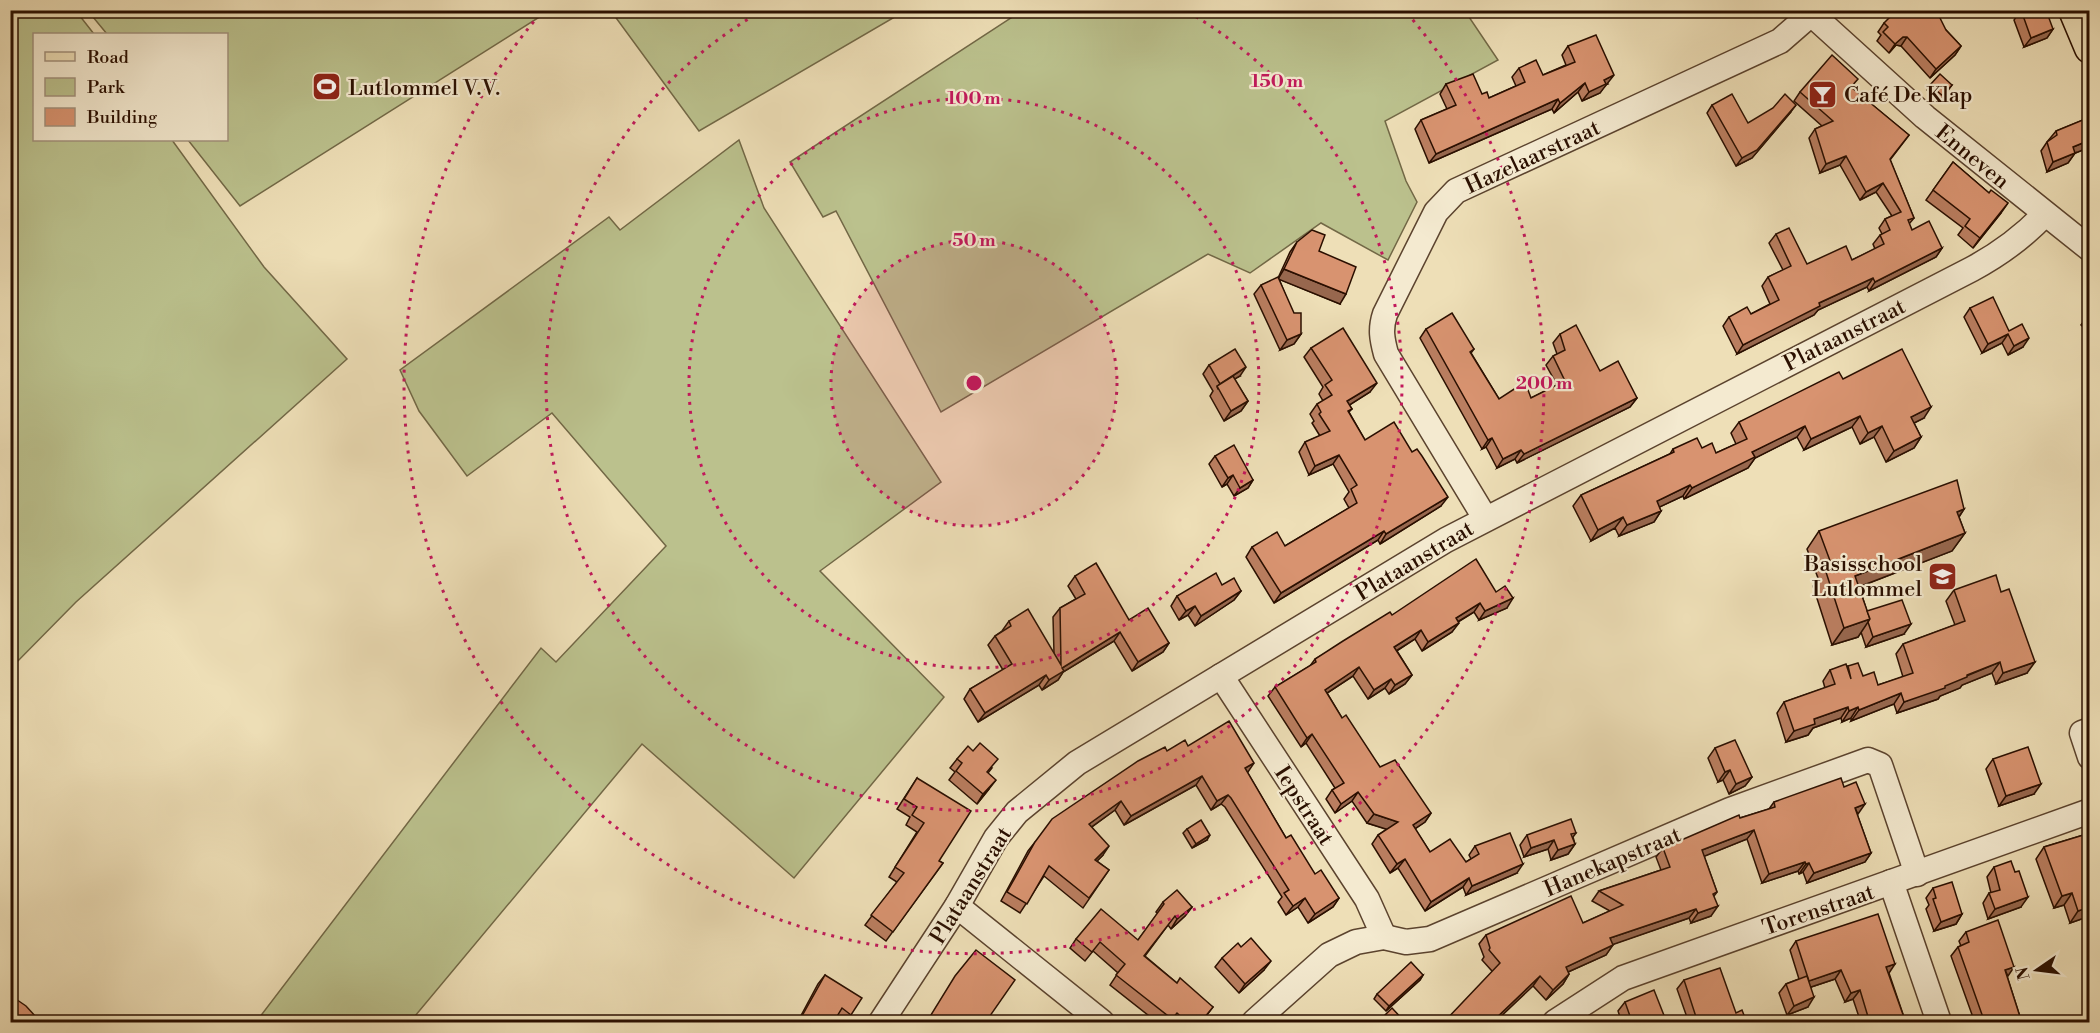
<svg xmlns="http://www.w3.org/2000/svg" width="2100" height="1033" viewBox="0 0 2100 1033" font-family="'Libre Bodoni',serif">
  <rect width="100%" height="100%" fill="#eedfb7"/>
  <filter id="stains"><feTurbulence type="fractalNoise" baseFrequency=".00333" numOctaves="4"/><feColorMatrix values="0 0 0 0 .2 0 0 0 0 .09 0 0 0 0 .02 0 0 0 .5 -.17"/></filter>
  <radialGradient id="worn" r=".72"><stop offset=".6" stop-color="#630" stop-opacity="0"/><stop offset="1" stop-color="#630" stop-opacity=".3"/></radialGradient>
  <g fill="#bbc18d" stroke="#726846" stroke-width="1.5">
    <path d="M11,10L76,11L94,34H34V140H172L264,267L347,359L76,602L11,668Z"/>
    <path d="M88,11H549L240,206L188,140H226V34H107Z"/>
    <path d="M611,11H905L699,131Z"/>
    <path d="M1004,11H1465L1498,60L1385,121L1406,181L1417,202L1388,260L1321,223L1250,273L1208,254L941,412L836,211L823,217L790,162L1011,18Z"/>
    <path d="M739,140L764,208L941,482L820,571L944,697L794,878L642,744L410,1022H256L541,648L556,662L666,546L552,413L467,476L419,411L400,370L609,217L620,230Z"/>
  </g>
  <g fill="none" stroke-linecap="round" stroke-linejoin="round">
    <defs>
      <g id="minor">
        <path d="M1807,10L1925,117L2090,249"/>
        <path d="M1485,518L1386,354C1382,339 1380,329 1385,314L1436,212L1456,191L1780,41L1811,14"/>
        <path d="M1221,676L1367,899L1384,937"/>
        <path d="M2090,730L2082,733L2090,757"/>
        <path d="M1891,882L1939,1022"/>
        <path d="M957,906L1102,1022"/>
        <path d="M881,1022L957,906L996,838L1017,812L1077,763L1446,540L1972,269C2000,254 2023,237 2045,214"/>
        <path d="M1254,1022L1329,955L1356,942L1384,937L1406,942L1430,939L1730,810L1868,760L1880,765L1917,874"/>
        <path d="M1555,1022L1623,978L2090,811"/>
      </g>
      <path id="major" d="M2074,10L2090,48"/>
    </defs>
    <use href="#minor" stroke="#5b432e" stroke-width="27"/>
    <use href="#major" stroke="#2a0f00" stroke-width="33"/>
    <use href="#minor" stroke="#f4ead0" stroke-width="24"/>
    <use href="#major" stroke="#eedfb7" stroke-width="30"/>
  </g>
  <g fill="#ba7e60" stroke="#2a0f00" stroke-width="1.5">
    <path d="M1739,10H1758L1752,17L1746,11L1743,14Z"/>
    <path d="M2021,10L2053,29L2047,38L2024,47L2014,20Z"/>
    <path d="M1884,23L1946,30L1961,46L1955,55L1930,78L1901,46L1896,45L1889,53L1877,41L1881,35L1878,32Z"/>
    <path d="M1568,46L1608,84L1605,85L1600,93L1582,101L1578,92L1554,113L1552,109L1429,163L1415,129L1421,120L1447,109L1440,94L1446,84L1482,94L1489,98L1516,86L1512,77L1519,68L1543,75L1566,65L1562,55Z"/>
    <path d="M1930,85H1952L1940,101L1927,90Z"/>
    <path d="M1852,88L1909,135L1890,160L1914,218L1909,224L1912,230L1942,248L1936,257L1869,291L1867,287L1818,310L1814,315L1737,354L1723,326L1729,317L1751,314L1770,304L1762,286L1768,277L1783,270L1769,243L1776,234L1807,264L1852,260L1875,249L1873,244L1880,235L1882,234L1879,228L1885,219L1892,216L1876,192L1860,200L1840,165L1820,173L1809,138L1815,129L1822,126L1794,101L1800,92Z"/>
    <path d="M1712,105L1748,123L1790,113L1752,158L1736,166L1707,113Z"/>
    <path d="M2090,117V147L2075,153L2068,163L2047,172L2041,151L2047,142L2056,131Z"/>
    <path d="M1953,162L1989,193L2001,213L1973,248L1958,235L1963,228L1926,200Z"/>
    <path d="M1297,242L1319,251L1340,304L1279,279L1301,334L1294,344L1280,350L1254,294L1261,285L1278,278L1290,252Z"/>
    <path d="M1970,308L2009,331L2023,347L2008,355L2002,343L1982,353L1964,317Z"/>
    <path d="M2090,313V334L2081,325Z"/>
    <path d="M1426,329L1474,349L1471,353L1499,399L1531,398L1557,385L1546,365L1553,356L1557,354L1553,343L1560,334L1600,371L1637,398L1630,407L1517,463L1515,459L1497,468L1486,447L1482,449L1420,338Z"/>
    <path d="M1311,348L1370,392L1349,405L1352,409L1349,412L1365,440L1441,506L1380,544L1378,540L1274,603L1246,557L1252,547L1285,546L1349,508L1344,499L1349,492L1333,464L1309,475L1299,452L1305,442L1320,436L1312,423L1314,421L1310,414L1317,404L1323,401L1319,394L1323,387L1304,357Z"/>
    <path d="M1209,365L1240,376L1234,379L1248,401L1241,411L1224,421L1210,396L1213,391L1203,374Z"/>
    <path d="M1843,379L1924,418L1914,423L1921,437L1914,448L1886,462L1874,437L1860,444L1852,427L1804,450L1797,437L1755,458L1748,468L1684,499L1683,496L1659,507L1661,511L1654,522L1619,536L1615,528L1591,541L1573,506L1581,495L1670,454L1673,449L1702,448L1716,453L1736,444L1731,433L1739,422Z"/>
    <path d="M1215,456L1253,480L1248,488L1234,496L1227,484L1222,487L1209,464Z"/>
    <path d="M1964,509L1959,517L1965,533L1952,551L1859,587L1867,611L1904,634L1866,647L1861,632L1858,637L1832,645L1813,586L1818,578L1807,549L1819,531Z"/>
    <path d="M1075,576L1129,620L1169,643L1163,652L1132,671L1114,641L1063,672L1058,680L1042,690L1039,685L978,722L964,699L970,689L1003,670L988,645L995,636L1002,631L1009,621L1054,653L1053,617L1060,608L1076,599L1068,586Z"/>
    <path d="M1222,585L1241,591L1234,600L1195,626L1188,615L1179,620L1171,606L1177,596Z"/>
    <path d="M1954,590L2027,673L1996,684L1992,673L1962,685L1960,688L1940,696L1938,699L1897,713L1894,704L1851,721V718L1842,722L1841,718L1813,728L1808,735L1786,742L1777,713L1784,702L1825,688L1823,681L1830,670L1847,667L1848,666L1878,685L1903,677L1896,654L1903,644L1955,625L1946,601Z"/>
    <path d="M1496,592L1507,608L1479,620L1474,612L1458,622L1452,632L1422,651L1415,639L1397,651L1412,675L1405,684L1389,694L1385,688L1368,699L1353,676L1327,693L1342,718L1380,767L1431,813L1425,822L1415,829L1430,852L1466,862L1471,859L1469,855L1475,846L1517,873L1466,895L1463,887L1425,911L1398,868L1390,873L1372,844L1378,835L1387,829L1367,823L1352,801L1335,813L1326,799L1332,790L1335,788L1306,743L1301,747L1268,696L1275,687L1310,666L1315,659L1392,615Z"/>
    <path d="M1188,746L1248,772H1247L1286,838L1315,874L1339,898L1333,907L1308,923L1298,907L1286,915L1278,902L1282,897L1225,807L1221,804L1211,810L1196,785L1124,825L1115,810L1092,827L1103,855L1097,861L1109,870L1083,908L1044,876L1020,913L1001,901L1028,851L1035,842L1167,751Z"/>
    <path d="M1715,748L1752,777L1745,786L1729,794L1723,780L1718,782L1708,758Z"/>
    <path d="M957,759L992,768L988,773L989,789L977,804L949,780L955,772L950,768Z"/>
    <path d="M1993,759L2034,794L1999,806L1986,769Z"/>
    <path d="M917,778L939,861L943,863L886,941L865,925L897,882L889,877L917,832L906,825L910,817L897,809Z"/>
    <path d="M1844,787L1857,814L1871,853L1865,862L1807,883L1803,872L1799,874L1798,871L1762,883L1747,839L1704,856L1717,892L1714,896L1711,916L1691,923L1689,918L1613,944L1606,955L1568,972L1569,974L1563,984L1546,1000L1533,986L1492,971L1482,960L1484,957L1479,944L1486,935L1583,923L1610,911L1592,901L1599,891L1661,870L1656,857L1663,848L1740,818L1769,809L1774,802Z"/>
    <path d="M1187,829L1207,840L1192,848L1183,833Z"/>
    <path d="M1576,833L1573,837L1575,844L1568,854L1551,860L1548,849L1524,857L1520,845L1527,835Z"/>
    <path d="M2090,833V916L2070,923L2064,905L2054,908L2036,859L2044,847Z"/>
    <path d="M1994,867L2021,907L1988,919L1983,903L1989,893H1991L1987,877Z"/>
    <path d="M1933,888L1962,914L1956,924L1934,931L1926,909L1929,905L1926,898Z"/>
    <path d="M1163,902L1192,907L1185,916L1171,929L1168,925L1145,956L1177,983L1213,1007L1201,1023H1158L1110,985L1118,973L1093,951L1085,961L1070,948L1076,939L1138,940L1158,913L1156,912Z"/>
    <path d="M1966,932L2007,976L2022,1023H1975L1951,956L1958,947L1961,946L1959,941Z"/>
    <path d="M1796,941L1889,973L1906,1023H1861L1853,999L1845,1002L1835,979L1811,987L1808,1007L1787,1015L1779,993L1786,984L1799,979L1790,950Z"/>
    <path d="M1241,947L1264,970L1239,993L1215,967L1222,958Z"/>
    <path d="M825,975L851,1015L846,1023H843L836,1018L833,1023H797L818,984Z"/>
    <path d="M1423,975L1420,980L1386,1011L1374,999L1377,994Z"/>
    <path d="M1684,980L1736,1013L1747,1023H1689L1677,989Z"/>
    <path d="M1625,1002L1667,1023H1622L1618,1011Z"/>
  </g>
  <g fill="#97674e" stroke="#2a0f00" stroke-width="1.5">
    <path d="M2053,29L2047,38L2024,47L2031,38Z"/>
    <path d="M1903,37H1907L1901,46L1896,45L1889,53L1895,44Z"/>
    <path d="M1961,46L1955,55L1930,78L1936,69Z"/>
    <path d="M1614,75L1600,93L1582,101L1589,92L1604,80Z"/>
    <path d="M1585,83L1578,92L1554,113L1560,103Z"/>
    <path d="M1558,99L1552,109L1429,163L1436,154Z"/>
    <path d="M1796,105L1790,113L1752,158L1736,166L1742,158Z"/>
    <path d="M2090,140V147L2066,157L2073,147Z"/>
    <path d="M2075,153L2068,163L2047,172L2053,162Z"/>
    <path d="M1846,156L1840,165L1820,173L1826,164Z"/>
    <path d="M1883,183L1876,192L1860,200L1866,192Z"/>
    <path d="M2008,203L2001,213L1973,248L1980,238Z"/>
    <path d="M1942,248L1936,257L1869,291L1875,282Z"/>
    <path d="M1284,269L1346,294L1340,304L1278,279Z"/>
    <path d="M1873,278L1867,287L1818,310L1814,315L1737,354L1743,345L1819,303Z"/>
    <path d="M1301,334L1294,344L1280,350L1287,340Z"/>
    <path d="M2008,334L2002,343L1982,353L1988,344Z"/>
    <path d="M2029,338L2023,347L2008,355L2014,346Z"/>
    <path d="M1246,367L1240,376L1218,389L1217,387L1220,384Z"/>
    <path d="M1377,383L1370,392L1340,411L1347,401Z"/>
    <path d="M1637,398L1630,407L1517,463L1524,454Z"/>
    <path d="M1248,401L1241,411L1224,421L1231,411Z"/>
    <path d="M1931,407L1924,418L1904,428L1911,417Z"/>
    <path d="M1860,416L1852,427L1804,450L1811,439Z"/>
    <path d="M1805,426L1797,437L1755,458L1748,468L1684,499L1692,488L1752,452Z"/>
    <path d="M1882,426L1874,437L1860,444L1868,433Z"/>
    <path d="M1921,437L1914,448L1886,462L1894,451Z"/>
    <path d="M1492,438L1486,447L1482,449L1488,440Z"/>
    <path d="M1521,450L1515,459L1497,468L1503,459Z"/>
    <path d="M1339,455L1333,464L1309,475L1315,466Z"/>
    <path d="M1233,475L1227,484L1222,487L1228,478Z"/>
    <path d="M1253,480L1248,488L1234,496L1240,488Z"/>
    <path d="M1690,485L1683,496L1649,512L1657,501Z"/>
    <path d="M1448,497L1441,506L1380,544L1386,534Z"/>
    <path d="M1964,509L1952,527L1957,512Z"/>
    <path d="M1661,511L1654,522L1619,536L1627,525Z"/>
    <path d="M1623,517L1615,528L1591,541L1598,530Z"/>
    <path d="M1384,531L1378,540L1274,603L1281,593Z"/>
    <path d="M1965,533L1952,551L1843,593L1855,576Z"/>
    <path d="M1241,591L1234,600L1195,626L1201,616Z"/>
    <path d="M1513,598L1507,608L1479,620L1485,611Z"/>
    <path d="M1480,603L1474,612L1449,627L1456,618Z"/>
    <path d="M1195,606L1188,615L1179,620L1186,611Z"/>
    <path d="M1870,619L1858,637L1832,645L1844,628Z"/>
    <path d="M1459,623L1452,632L1422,651L1428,642Z"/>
    <path d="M1911,624L1904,634L1866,647L1873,637Z"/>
    <path d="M1421,630L1415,639L1388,656L1394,647Z"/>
    <path d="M1120,632L1114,641L1063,672L1058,680L1042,690L1049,680L1062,668Z"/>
    <path d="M1169,643L1163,652L1132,671L1138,662Z"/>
    <path d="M2000,662L1992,673L1962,685L1960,688L1940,696L1938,699L1897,713L1904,702Z"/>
    <path d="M2035,662L2027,673L1996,684L2003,673Z"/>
    <path d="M1359,667L1353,676L1318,699L1325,690Z"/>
    <path d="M1046,675L1039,685L978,722L985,713Z"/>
    <path d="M1412,675L1405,684L1389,694L1395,685Z"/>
    <path d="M1391,679L1385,688L1368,699L1374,690Z"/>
    <path d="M1901,693L1894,704L1851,721L1859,710Z"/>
    <path d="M1848,707L1841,718L1813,728L1808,735L1786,742L1794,731L1814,719Z"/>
    <path d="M1858,707L1851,718L1842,722L1849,711Z"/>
    <path d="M1312,734L1306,743L1301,747L1307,738Z"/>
    <path d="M1254,763L1248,772L1238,777L1245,768Z"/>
    <path d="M1730,770L1723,780L1718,782L1725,772Z"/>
    <path d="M1202,776L1196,785L1124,825L1131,816Z"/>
    <path d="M1752,777L1745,786L1729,794L1736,784Z"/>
    <path d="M996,780L989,789L977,804L983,794Z"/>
    <path d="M2041,784L2034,794L1999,806L2006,796Z"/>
    <path d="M1358,792L1352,801L1335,813L1341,804Z"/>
    <path d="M1228,795L1221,804L1211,810L1217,801Z"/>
    <path d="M1121,801L1115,810L1083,833L1089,824Z"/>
    <path d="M1865,804L1858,814L1855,808Z"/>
    <path d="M1431,813L1425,822L1407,834L1413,825Z"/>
    <path d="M1374,814L1398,822L1392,831L1367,823Z"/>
    <path d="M1754,830L1747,839L1695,860L1702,850Z"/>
    <path d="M1210,835L1207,840L1192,848L1196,844Z"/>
    <path d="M1554,840L1548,849L1524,857L1531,848Z"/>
    <path d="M1575,844L1568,854L1551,860L1558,850Z"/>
    <path d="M1109,846L1103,855L1089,869L1095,860Z"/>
    <path d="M1871,853L1865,862L1807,883L1814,873Z"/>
    <path d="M1405,859L1398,868L1390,873L1397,864Z"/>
    <path d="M1805,862L1798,871L1762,883L1769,874Z"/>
    <path d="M1809,863L1803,872L1799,874L1806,864Z"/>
    <path d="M1523,864L1517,873L1466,895L1472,886Z"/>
    <path d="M1469,878L1463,887L1425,911L1431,902Z"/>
    <path d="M2072,893L2064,905L2054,908L2062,896Z"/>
    <path d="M2028,897L2021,907L1988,919L1995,909Z"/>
    <path d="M1305,898L1298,907L1286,915L1293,906Z"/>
    <path d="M1339,898L1333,907L1308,923L1315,914Z"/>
    <path d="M1718,906L1711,916L1691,923L1698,913Z"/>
    <path d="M1192,907L1185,916L1171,929L1177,919Z"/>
    <path d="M2090,907V916L2070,923L2078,911Z"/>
    <path d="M1696,909L1689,918L1603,948L1610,938Z"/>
    <path d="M1962,914L1956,924L1934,931L1941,922Z"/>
    <path d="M1613,945L1606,955L1559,976L1566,967Z"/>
    <path d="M1271,961L1264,970L1239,993L1245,984Z"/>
    <path d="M1895,964L1889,973L1880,976L1886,967Z"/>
    <path d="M2014,967L2008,976L2005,970Z"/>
    <path d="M1841,970L1835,979L1802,990L1808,981Z"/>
    <path d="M1569,974L1563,984L1546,1000L1553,990Z"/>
    <path d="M1423,975L1420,980L1386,1011L1389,1006Z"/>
    <path d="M1540,976L1533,986L1494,1023H1491Z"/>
    <path d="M1860,990L1853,999L1845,1002L1851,993Z"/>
    <path d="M1814,997L1808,1007L1787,1015L1794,1006Z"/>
  </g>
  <g fill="#d89370" stroke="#2a0f00" stroke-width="1.5">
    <path d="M1897,10H1936L1946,30L1961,46L1936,69L1907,37H1903L1895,44L1883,32L1888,27L1884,23Z"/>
    <path d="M2021,10H2046L2053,29L2031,38Z"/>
    <path d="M1596,35L1614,75L1604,80L1606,84L1589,92L1585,83L1560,103L1558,99L1436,154L1421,120L1456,105L1446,84L1473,74L1482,94L1487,92L1489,98L1525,82L1519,68L1536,60L1543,75L1575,62L1568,46Z"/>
    <path d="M1832,55L1858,79L1851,87L1909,135L1890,159L1914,218L1908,220L1912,230L1929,221L1942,248L1875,282L1873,278L1819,303L1820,306L1743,345L1729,317L1747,307L1751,314L1779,300L1768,277L1791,266L1776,234L1789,228L1807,264L1846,246L1852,260L1884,244L1880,235L1890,230L1885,219L1901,212L1883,183L1866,192L1846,156L1826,164L1815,129L1833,121L1800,92Z"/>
    <path d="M1940,74L1952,85L1943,96L1930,85Z"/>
    <path d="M1732,94L1748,123L1773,108L1785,94L1796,105L1757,150L1742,158L1712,105Z"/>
    <path d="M2090,117V140L2073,147L2075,153L2053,162L2047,142L2057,135L2056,131Z"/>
    <path d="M1953,162L1989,193L1991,190L2008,203L1980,238L1965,226L1970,219L1933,190Z"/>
    <path d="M1312,230L1325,235L1319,251L1356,267L1346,294L1284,269L1297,242Z"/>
    <path d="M1278,277L1294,313H1301V334L1287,340L1261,285Z"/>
    <path d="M1993,297L2009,331L2022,324L2029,338L2014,346L2008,334L1988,344L1970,308Z"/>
    <path d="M1452,313L1474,349L1470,352L1499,399L1525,382L1531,398L1565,381L1553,356L1565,350L1560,334L1576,325L1600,371L1618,361L1637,398L1524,454L1521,450L1503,459L1492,438L1488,440L1426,329Z"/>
    <path d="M1343,328L1377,383L1347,401L1352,409L1348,411L1365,440L1394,422L1412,452L1417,449L1422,456L1448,497L1386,534L1384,531L1281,593L1252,547L1277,532L1285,546L1357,503L1351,489L1357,485L1339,455L1315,466L1305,442L1330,431L1319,414L1321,412L1317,404L1332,395L1325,385L1332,380L1311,348Z"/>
    <path d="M1235,349L1246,367L1220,384L1209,365Z"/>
    <path d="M1902,349L1931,407L1911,417L1921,437L1894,451L1882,426L1868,433L1860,416L1811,439L1805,426L1752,452L1755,457L1692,488L1690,485L1657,501L1661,511L1627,525L1623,517L1598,530L1581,495L1674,452L1673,449L1697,438L1702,448L1712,443L1716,453L1747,439L1739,422L1839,372L1843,379Z"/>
    <path d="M1233,376L1248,401L1231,411L1217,386Z"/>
    <path d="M1234,445L1253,480L1240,488L1233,475L1228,478L1215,456Z"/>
    <path d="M1957,480L1964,509L1957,512L1965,533L1855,576L1870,619L1844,628L1825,569L1832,566L1819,531Z"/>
    <path d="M1476,559L1496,592L1505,586L1513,598L1485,611L1480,603L1456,618L1459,623L1428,642L1421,630L1394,647L1412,675L1395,685L1391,679L1374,690L1359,667L1325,690L1342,718L1346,715L1380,767L1395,760L1431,813L1413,825L1430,852L1450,839L1466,862L1479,854L1475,846L1510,833L1523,864L1472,886L1469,878L1431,902L1405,859L1397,864L1378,835L1398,822L1374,814L1358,792L1341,804L1332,790L1344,783L1312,734L1307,738L1275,687L1316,662L1315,659L1343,641L1390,612L1392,615Z"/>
    <path d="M1096,563L1129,620L1148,608L1169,643L1138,662L1120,632L1062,668L1064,671L1049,680L1046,675L985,713L970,689L1012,664L995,636L1011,626L1009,621L1028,609L1061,665L1060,608L1085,594L1075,576Z"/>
    <path d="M1216,573L1222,585L1234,578L1241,591L1201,616L1195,606L1186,611L1177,596Z"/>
    <path d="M1996,575L2001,592L2009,589L2035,662L2003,673L2000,662L1967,675V677L1945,686V688L1904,702L1901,693L1859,710L1858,707L1849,711L1848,707L1814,719L1815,724L1794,731L1784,702L1835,684L1830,670L1846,664L1851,679L1848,666L1858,663L1863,676L1874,672L1878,685L1913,673L1903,644L1965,621L1954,590Z"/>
    <path d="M1902,600L1911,624L1873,637L1868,622L1870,619L1867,611Z"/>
    <path d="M1229,721L1254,763L1245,768L1286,838L1291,835L1315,874L1321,870L1339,898L1315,914L1305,898L1293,906L1284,893L1289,890L1231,798L1228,795L1217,801L1202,776L1131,816L1121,801L1089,824L1109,846L1095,860L1109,870L1089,898L1049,866L1027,904L1007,892L1035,842L1052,819L1138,761L1165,747L1167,751L1185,740L1188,746Z"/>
    <path d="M1735,740L1752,777L1736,784L1730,770L1725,772L1715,748Z"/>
    <path d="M980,743L998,759L987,772L996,780L983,794L956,771L962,763L957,759L968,746L973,751Z"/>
    <path d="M2028,747L2041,784L2006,796L1993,759Z"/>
    <path d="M917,778L971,811L939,861L943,863L893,932L871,915L904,873L895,867L924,823L912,815L917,807L904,799Z"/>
    <path d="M1841,778L1844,787L1856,782L1865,804L1855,808L1871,853L1814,873L1809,863L1806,864L1805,862L1769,874L1754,830L1702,850L1717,892L1713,894L1718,906L1698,913L1696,909L1610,938L1613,945L1566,967L1569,974L1553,990L1540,976L1491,1023H1443L1500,963L1489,950L1490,948L1486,935L1571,896L1583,923L1623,905L1599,891L1670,867L1663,848L1739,815L1740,818L1775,807L1774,802Z"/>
    <path d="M1571,819L1576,833L1571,834L1575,844L1558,850L1554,840L1531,848L1527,835Z"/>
    <path d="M1201,820L1210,835L1196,844L1187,829Z"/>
    <path d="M2090,833V907L2078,911L2072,893L2062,896L2044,847Z"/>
    <path d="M2011,861L2015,872L2019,871L2028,897L1995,909L1989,893L2000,890L1994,867Z"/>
    <path d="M1952,882L1962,914L1941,922L1933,899L1936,898L1933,888Z"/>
    <path d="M1177,890L1192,907L1177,919L1175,916L1144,956L1177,983L1180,978L1213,1007L1200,1023H1188L1177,1013L1172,1019L1116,975L1125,964L1100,942L1092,952L1076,939L1101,909L1138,940L1164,904L1163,902Z"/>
    <path d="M1878,914L1895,964L1886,967L1906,1023H1864L1869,1020L1860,990L1851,993L1841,970L1809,981L1796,941Z"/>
    <path d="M1998,920L2014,967L2005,970L2022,1023H1985L1958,947L1969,942L1966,932Z"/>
    <path d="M1251,938L1271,961L1245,984L1222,958L1238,943L1241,947Z"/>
    <path d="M976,950L1015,980L985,1023H926L955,976Z"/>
    <path d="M1411,962L1423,975L1389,1006L1377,994Z"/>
    <path d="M1720,968L1736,1013L1742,1010L1747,1023H1698L1684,980Z"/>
    <path d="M825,975L862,998L851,1015L842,1008L833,1023H798Z"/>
    <path d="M1807,976L1814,997L1794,1006L1786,984Z"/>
    <path d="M1654,990L1667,1023H1623L1631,1019L1625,1002Z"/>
    <path d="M10,995L26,1006L36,1017L30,1023H10Z"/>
    <path d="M1392,1008L1406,1023H1377Z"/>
  </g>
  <circle cx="974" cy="383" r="143" fill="#c2185b" fill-opacity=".12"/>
  <g fill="none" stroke="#c2185b" stroke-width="3" stroke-dasharray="3 6">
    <circle cx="974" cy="383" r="143"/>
    <circle cx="974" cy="383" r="285"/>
    <path d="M1188 12A428 428 0 1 1 760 12"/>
    <path d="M1407 13A570 570 0 1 1 541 13"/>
  </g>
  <defs>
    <symbol id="stadium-square" viewBox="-11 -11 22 22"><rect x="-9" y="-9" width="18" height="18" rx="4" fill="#8f2418" stroke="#f4ead0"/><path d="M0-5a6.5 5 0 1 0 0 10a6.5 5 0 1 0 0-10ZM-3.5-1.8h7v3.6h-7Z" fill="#fff"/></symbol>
    <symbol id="bar-square" viewBox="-11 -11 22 22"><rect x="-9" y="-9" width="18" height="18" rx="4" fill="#8f2418" stroke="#f4ead0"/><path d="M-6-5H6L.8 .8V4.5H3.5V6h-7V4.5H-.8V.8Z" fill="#fff"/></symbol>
    <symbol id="school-square" viewBox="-11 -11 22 22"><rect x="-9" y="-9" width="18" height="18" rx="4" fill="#8f2418" stroke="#f4ead0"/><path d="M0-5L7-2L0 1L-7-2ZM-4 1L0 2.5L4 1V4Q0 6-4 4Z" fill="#fff"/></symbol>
  </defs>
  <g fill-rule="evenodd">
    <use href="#stadium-square" x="310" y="70" width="33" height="33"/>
    <use href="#bar-square" x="1806" y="78" width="33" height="33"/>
    <use href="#school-square" x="1926" y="560" width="33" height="33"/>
  </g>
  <g text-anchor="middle" stroke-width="4.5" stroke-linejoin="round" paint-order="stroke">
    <g font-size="22" fill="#2a0f00" stroke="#f4ead0" text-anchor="start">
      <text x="348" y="95">Lutlommel V.V.</text>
      <text x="1844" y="102">Café De Klap</text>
      <text x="1922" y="571" text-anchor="end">Basisschool<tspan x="1922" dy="25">Lutlommel</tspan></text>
    </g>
    <g font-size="22" fill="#2a0f00" stroke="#f4ead0">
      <text transform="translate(1532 156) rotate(-25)" y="8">Hazelaarstraat</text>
      <text transform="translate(1973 156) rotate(39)" y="8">Enneven</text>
      <text transform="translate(1844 334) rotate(-27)" y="8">Plataanstraat</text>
      <text transform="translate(1414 560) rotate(-31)" y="8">Plataanstraat</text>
      <text transform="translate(1305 805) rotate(57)" y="8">Iepstraat</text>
      <text transform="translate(1612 861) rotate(-23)" y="8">Hanekapstraat</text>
      <text transform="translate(970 885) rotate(-58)" y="8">Plataanstraat</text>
      <text transform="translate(1818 909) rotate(-19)" y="8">Torenstraat</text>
    </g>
  </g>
  <circle cx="974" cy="383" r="9" fill="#c2185b" stroke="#f4ead0" stroke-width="3"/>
  <g font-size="18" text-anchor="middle" font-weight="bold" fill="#c2185b" stroke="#f4ead0" stroke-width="4.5" stroke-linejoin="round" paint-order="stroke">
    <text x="1277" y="87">150 m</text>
    <text x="974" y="104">100 m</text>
    <text x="974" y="246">50 m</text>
    <text x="1544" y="389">200 m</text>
  </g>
  <rect width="2100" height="1033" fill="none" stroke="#eedfb7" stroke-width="36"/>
  <rect x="12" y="12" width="2076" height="1009" fill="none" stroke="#2a0f00" stroke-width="3"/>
  <rect x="18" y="18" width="2064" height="997" fill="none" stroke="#2a0f00" stroke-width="1.5"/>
  <rect x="33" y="33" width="195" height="108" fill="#f4ead0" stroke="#a3927d" stroke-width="1.5"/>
  <rect x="45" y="52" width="30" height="9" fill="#eedfb7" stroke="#a3927d" stroke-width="1.5"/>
  <text x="87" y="63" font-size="18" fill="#2a0f00">Road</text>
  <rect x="45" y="78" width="30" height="18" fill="#bbc18d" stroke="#a3927d" stroke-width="1.5"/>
  <text x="87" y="93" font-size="18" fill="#2a0f00">Park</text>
  <rect x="45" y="108" width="30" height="18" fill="#d89370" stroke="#a3927d" stroke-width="1.5"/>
  <text x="87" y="123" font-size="18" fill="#2a0f00">Building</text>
  <g transform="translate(2037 970) rotate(256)" stroke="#f4ead0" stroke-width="4.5" paint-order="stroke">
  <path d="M0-4.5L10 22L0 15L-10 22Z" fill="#2a0f00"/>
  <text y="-9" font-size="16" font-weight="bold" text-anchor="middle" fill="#2a0f00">N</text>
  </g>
  <rect width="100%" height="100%" filter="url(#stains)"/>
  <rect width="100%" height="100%" fill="url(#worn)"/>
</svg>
